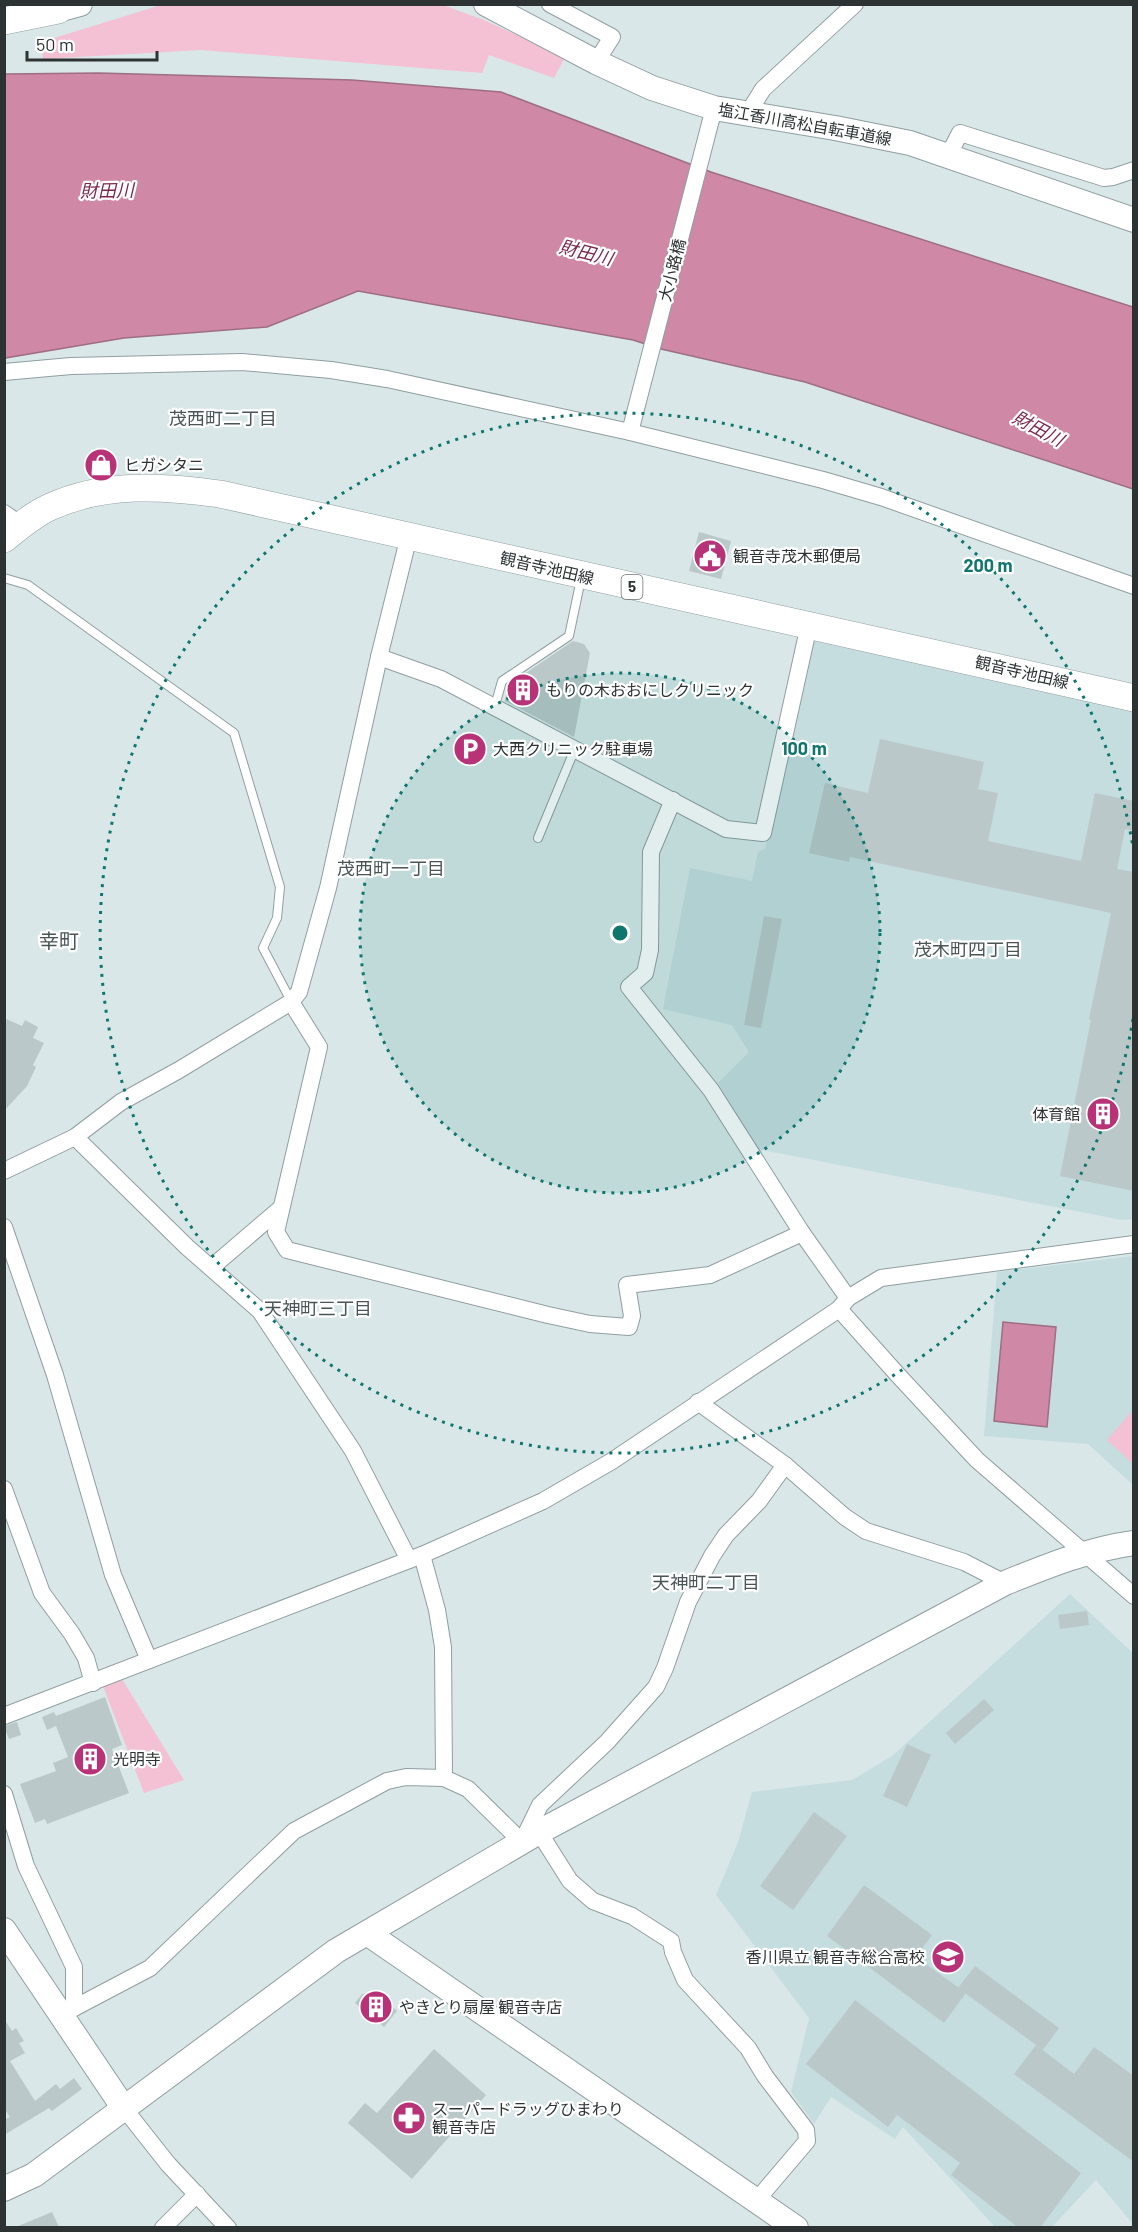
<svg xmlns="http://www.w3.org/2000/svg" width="1138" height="2232" viewBox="0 0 1138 2232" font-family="Barlow,'Noto Sans JP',sans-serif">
  <rect width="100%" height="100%" fill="#d9e7e9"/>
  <g fill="#c6dde0">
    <path d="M812,638L1133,709V1219L1122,1220L757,1149L718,1083L749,1052L732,1025L663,1009L690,868L752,881L758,852L765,849Z"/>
    <path d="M1133,1256V1485L1088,1444L984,1436L997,1272Z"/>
    <path d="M1070,1594L1133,1653V2224L1096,2180L1052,2227H995L903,2127L895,2139L831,2097L814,2124L791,2092L809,2018L716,1895L738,1842L752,1792L852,1780L892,1756Z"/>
  </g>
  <g fill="#f4c0d4">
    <path d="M440,4L484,20L565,57L554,78L489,55L482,73L201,50L43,59L41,42L161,5Z"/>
    <path d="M1133,1410V1464L1107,1440Z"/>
    <path d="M122,1679L184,1780L144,1793L103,1686Z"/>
  </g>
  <g fill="#cf88a5" stroke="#9e6e83" stroke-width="1.5">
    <path d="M99,73L352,80L501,92L711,172L1133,307V489L805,382L661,349L633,340L358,291L267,327L124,338L5,358V74Z"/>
    <path d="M1003,1322L1056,1327L1047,1427L994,1421Z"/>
  </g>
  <g fill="#bbc8ca">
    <path d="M699,532L731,541L721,579L689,571Z"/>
    <path d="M573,641L584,644L590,653L574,737L505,701L508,685Z"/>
    <path d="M880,739L984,762L978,789L998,793L988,841L1081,861L1095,793L1134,801V831L1125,829L1117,869L1134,872V1191L1060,1176L1091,1020L1089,1019L1111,913L850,857L849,862L809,853L825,783L868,793Z"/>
    <path d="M764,916L782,919L761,1028L744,1025Z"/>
    <path d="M4,1018L22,1026L25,1020L38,1027L33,1038L44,1043L33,1065L36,1067L27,1086L4,1111Z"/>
    <path d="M1087,1611L1089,1625L1060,1629L1058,1615Z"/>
    <path d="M105,1697L122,1745L112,1749L129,1793L47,1824L45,1819L35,1823L20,1784L56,1771L53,1763L68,1757L56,1726L47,1730L42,1717L54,1712L56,1716Z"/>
    <path d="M984,1699L994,1710L955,1744L946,1733Z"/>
    <path d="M17,1722L21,1735L9,1739L4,1726Z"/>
    <path d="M907,1744L931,1755L907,1807L883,1796Z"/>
    <path d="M814,1812L847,1836L793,1910L760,1886Z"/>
    <path d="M864,1885L932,1935L916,1957L966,1993L944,2023L827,1936Z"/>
    <path d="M975,1966L1059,2028L1043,2050L958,1988Z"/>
    <path d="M373,1991L397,2011L384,2027L355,2003L362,1994Z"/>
    <path d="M855,2000L1081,2173L1040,2228H1019L951,2175L960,2163L897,2115L888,2127L806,2064Z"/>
    <path d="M4,2019L12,2031L16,2028L24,2041L19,2043L25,2053L10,2061L35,2101L56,2084L60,2089L74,2078L82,2089L52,2111L49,2108L4,2135V2120L10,2117L4,2108Z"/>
    <path d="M1036,2045L1074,2074L1094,2047L1134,2076V2162L1014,2074Z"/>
    <path d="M434,2049L486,2095L412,2179L348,2123L365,2103L377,2113Z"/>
    <path d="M52,2212L59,2227H16Z"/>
  </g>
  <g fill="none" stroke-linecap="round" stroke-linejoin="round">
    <defs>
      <g id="lane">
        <path d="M4,578L28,585L234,733L280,887L277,918L263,948L291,1001"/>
        <path d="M495,706L502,681L569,636L581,579"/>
        <path d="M538,838L574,751"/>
      </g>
      <g id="street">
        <path d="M550,4L612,37L596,62"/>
        <path d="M748,113L763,89L855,4"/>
        <path d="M948,156L960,133L1104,178L1113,177L1134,170"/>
        <path d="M4,372L71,366L242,362L331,370L387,379L630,432L823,480L881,497L1134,586"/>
        <path d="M630,432L714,108"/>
        <path d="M4,513L21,525"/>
        <path d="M379,657L441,679L726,829L763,833L809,625"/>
        <path d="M673,800L651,852L650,950L645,973L629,987L711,1090L802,1233L848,1298"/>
        <path d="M291,1002L319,1047L276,1232L287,1250L548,1315L590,1324L629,1327L632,1316L627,1285L710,1275L802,1233"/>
        <path d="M75,1137L187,1247L260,1311L353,1451L409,1560"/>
        <path d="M4,1171L75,1137L121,1102L179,1070L291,1002L299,992L328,888L379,657L409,536"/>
        <path d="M4,1227L55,1375L113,1575L149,1660"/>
        <path d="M212,1267L281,1208"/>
        <path d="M839,1309L897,1374L977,1460L1134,1596"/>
        <path d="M698,1402L785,1465L845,1517L866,1531L964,1562L1005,1583"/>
        <path d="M4,1489L42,1593L72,1634L86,1658L93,1683"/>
        <path d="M422,1555L437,1610L443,1647L444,1778"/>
        <path d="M4,1716L422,1555L543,1501L612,1461L839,1309L848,1298L881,1278L1134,1244"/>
        <path d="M4,1794L26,1866L74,1967V2008"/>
        <path d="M539,1832L570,1881L593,1901L632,1916L671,1941L673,1952L685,1980L748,2048L765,2076L806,2130L807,2141L756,2201"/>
        <path d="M58,2012L74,2008L150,1968L294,1831L387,1781L406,1777L444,1778L468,1789L522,1842L540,1805L607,1742L656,1687L665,1668L688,1602L712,1556L726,1535L759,1501L785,1465"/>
        <path d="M123,2107L168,2164L228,2228"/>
        <path d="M163,2228L197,2194"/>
      </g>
      <g id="secondary">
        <path d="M486,4L596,62L652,88L714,108L835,128L910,143L1134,220"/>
        <path d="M58,10L80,4"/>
        <path d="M4,1930L123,2107"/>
        <path d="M367,1933L796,2228"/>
        <path d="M4,2189L34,2175L336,1951L539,1832L1005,1583C1047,1566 1089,1549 1134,1543"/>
      </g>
      <g id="primary">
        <path d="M4,21L58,10L57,4"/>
        <path d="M4,539C19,527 34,514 50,507C105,482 163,486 220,494L1134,698"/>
      </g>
    </defs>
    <use href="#lane" stroke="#919ea0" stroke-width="10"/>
    <use href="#street" stroke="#919ea0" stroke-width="18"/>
    <use href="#secondary" stroke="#919ea0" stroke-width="26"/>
    <use href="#primary" stroke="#919ea0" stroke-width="28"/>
    <use href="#lane" stroke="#fff" stroke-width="8"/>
    <use href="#street" stroke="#fff" stroke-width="16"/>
    <use href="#secondary" stroke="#fff" stroke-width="24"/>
    <use href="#primary" stroke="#fff" stroke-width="27"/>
  </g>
  <circle cx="620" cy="933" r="260" fill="#0f766e" fill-opacity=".12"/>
  <g fill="none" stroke="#0f766e" stroke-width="3" stroke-dasharray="3 6">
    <circle cx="620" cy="933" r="260"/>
    <path d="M1133 1019A520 520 0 1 1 1133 847"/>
  </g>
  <defs>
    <symbol id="shop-disc" viewBox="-11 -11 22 22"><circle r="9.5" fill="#b73276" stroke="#fff"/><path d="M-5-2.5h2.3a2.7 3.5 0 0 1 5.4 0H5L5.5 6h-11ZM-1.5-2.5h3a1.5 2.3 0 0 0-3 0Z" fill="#fff"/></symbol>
    <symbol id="civic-disc" viewBox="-11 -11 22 22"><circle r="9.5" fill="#b73276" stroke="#fff"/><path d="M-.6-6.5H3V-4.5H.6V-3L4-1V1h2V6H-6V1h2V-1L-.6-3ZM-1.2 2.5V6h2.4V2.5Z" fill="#fff"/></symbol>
    <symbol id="building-disc" viewBox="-11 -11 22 22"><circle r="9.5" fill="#b73276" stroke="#fff"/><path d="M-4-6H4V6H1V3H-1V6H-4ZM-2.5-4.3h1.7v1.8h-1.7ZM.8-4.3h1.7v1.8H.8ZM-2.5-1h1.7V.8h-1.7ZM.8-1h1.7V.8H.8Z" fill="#fff"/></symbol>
    <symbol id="parking-disc" viewBox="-11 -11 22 22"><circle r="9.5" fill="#b73276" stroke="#fff"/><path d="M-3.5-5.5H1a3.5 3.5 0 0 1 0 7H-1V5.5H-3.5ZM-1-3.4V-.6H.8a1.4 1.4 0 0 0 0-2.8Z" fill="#fff"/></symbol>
    <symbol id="school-disc" viewBox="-11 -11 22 22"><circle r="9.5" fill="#b73276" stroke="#fff"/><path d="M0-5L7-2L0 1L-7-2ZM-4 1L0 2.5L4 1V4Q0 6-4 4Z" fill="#fff"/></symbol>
    <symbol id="pharmacy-disc" viewBox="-11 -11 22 22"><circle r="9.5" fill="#b73276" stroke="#fff"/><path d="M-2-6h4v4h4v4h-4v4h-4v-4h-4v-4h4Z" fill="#fff"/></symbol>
  </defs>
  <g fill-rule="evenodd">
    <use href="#shop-disc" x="82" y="446" width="38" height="38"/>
    <use href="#civic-disc" x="691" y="537" width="38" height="38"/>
    <use href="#building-disc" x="504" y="671" width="38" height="38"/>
    <use href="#parking-disc" x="451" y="730" width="38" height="38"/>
    <use href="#building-disc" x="1084" y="1095" width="38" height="38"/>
    <use href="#building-disc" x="71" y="1740" width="38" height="38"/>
    <use href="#school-disc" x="929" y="1938" width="38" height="38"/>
    <use href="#building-disc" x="357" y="1988" width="38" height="38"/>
    <use href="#pharmacy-disc" x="390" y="2099" width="38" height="38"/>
  </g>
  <g text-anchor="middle" stroke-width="4.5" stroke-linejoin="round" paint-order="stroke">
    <rect fill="#fff" stroke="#6c7070" stroke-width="1.5" x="621.5" y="575" width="21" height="24" rx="4.5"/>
    <g font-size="15" font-weight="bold" fill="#2d3333">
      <text x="632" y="592">5</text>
    </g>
    <g font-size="16" fill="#2d3333" stroke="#fff">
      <text transform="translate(805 124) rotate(10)" y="6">塩江香川高松自転車道線</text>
      <text transform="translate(672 270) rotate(-76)" y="6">大小路橋</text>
      <text transform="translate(547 568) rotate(13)" y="6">観音寺池田線</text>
      <text transform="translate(1022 672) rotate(13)" y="6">観音寺池田線</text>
    </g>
    <g font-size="16" fill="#2d3333" stroke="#fff" text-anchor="start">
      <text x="124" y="471">ヒガシタニ</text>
      <text x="733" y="562">観音寺茂木郵便局</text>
      <text x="546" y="696">もりの木おおにしクリニック</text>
      <text x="493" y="755">大西クリニック駐車場</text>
      <text x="1080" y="1120" text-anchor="end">体育館</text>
      <text x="113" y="1765">光明寺</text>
      <text x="925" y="1963" text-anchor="end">香川県立 観音寺総合高校</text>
      <text x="399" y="2013">やきとり扇屋 観音寺店</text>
      <text x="432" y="2115">スーパードラッグひまわり<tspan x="432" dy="18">観音寺店</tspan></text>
    </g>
    <g font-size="18" font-style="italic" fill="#7b2750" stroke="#fff">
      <text transform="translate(107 191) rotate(-1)" y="6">財田川</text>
      <text transform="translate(586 253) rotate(14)" y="6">財田川</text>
      <text transform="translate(1038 429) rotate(28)" y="6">財田川</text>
    </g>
    <g font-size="18" fill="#4a5556" stroke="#fff">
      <text x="223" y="425">茂西町二丁目</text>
      <text x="391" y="875">茂西町一丁目</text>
      <text x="968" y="956">茂木町四丁目</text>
      <text x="318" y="1315">天神町三丁目</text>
      <text x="706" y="1589">天神町二丁目</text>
    </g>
    <g font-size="20" fill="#4a5556" stroke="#fff">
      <text x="59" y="948">幸町</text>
    </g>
  </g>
  <circle cx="620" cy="933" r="9" fill="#0f766e" stroke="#fff" stroke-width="3"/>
  <g font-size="18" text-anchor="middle" font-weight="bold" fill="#0f766e" stroke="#fff" stroke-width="4.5" stroke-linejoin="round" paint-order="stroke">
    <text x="988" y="572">200 m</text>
    <text x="804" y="755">100 m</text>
  </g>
  <rect width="1138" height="2232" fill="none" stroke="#2d3333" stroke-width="12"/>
  <path d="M27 51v9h130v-9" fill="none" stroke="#2d3333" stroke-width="3"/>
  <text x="36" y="51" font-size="18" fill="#2d3333" stroke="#ffffff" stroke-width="4.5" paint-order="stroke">50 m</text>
</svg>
